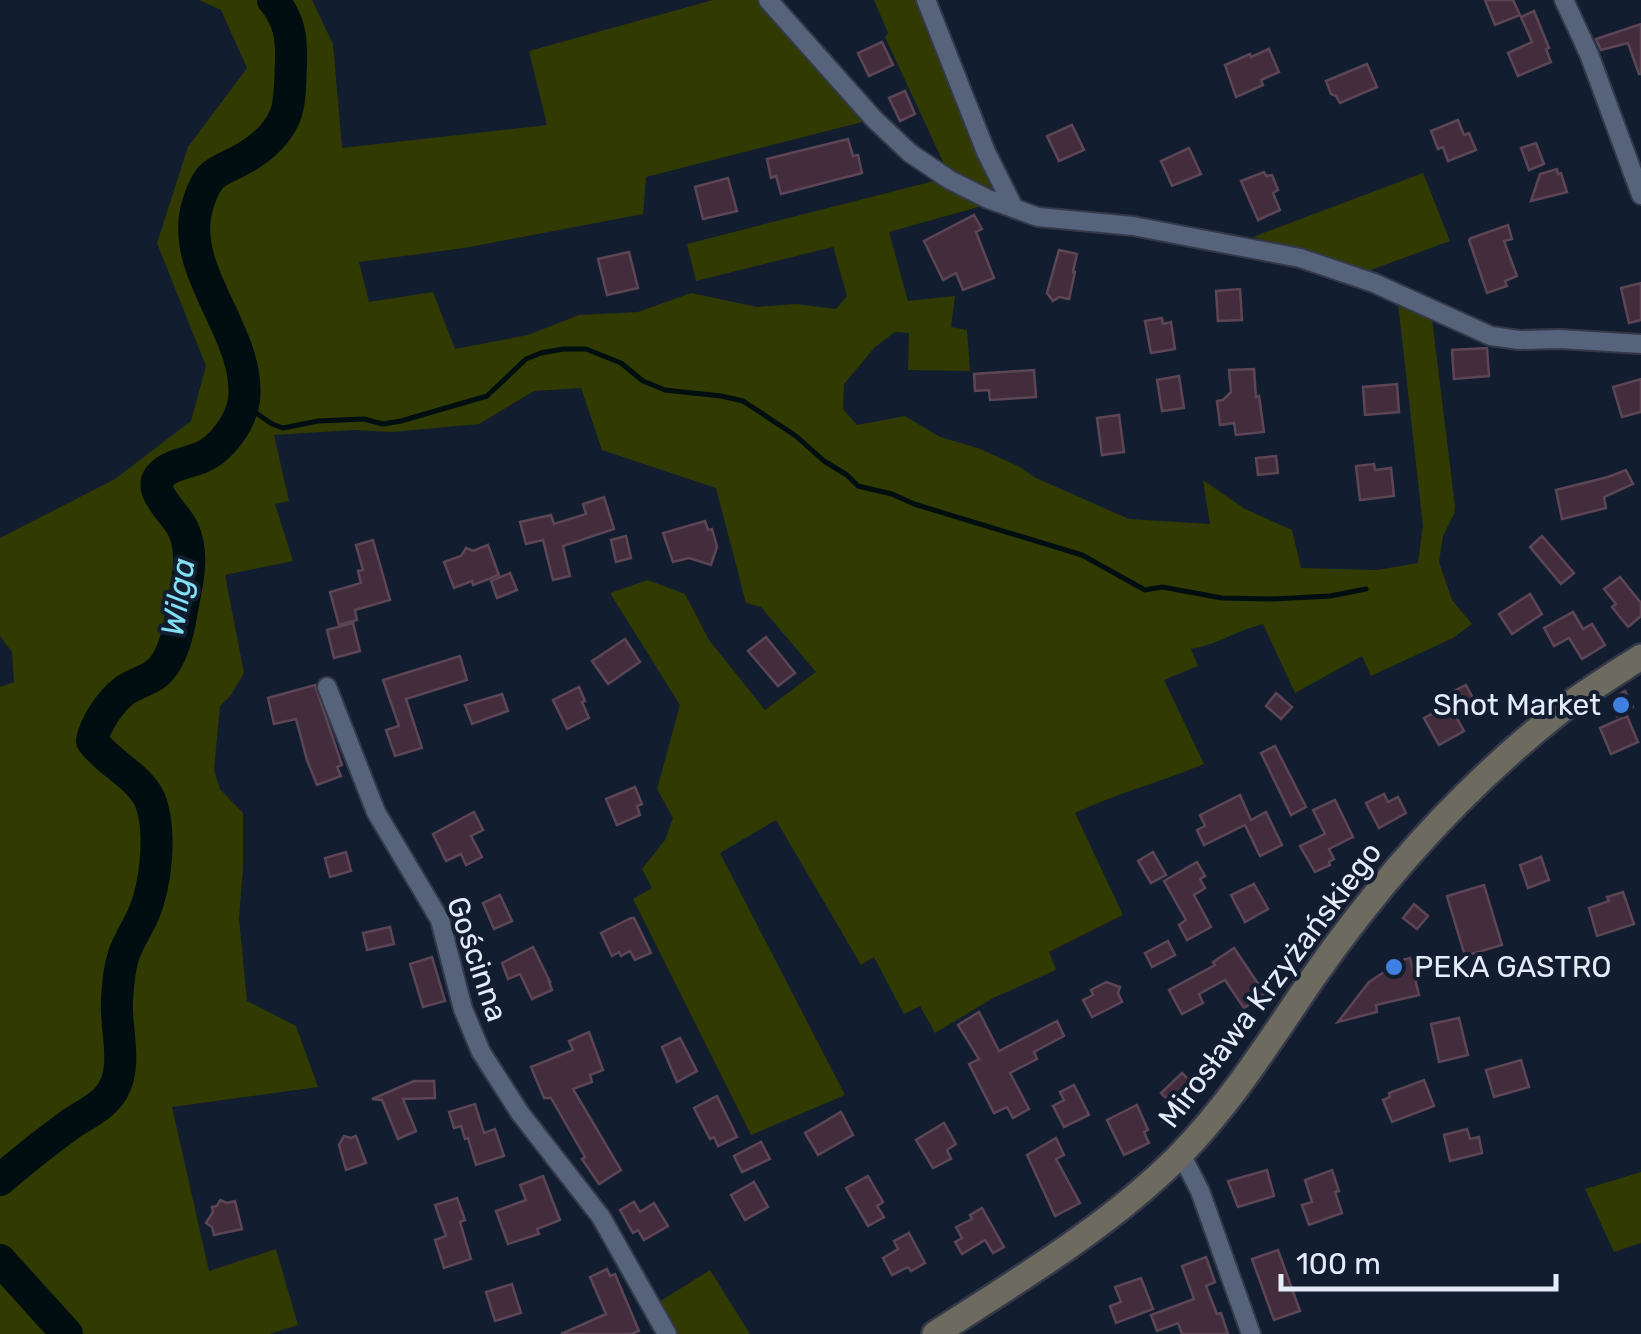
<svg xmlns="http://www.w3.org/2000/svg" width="1641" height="1334" viewBox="0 0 1641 1334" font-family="Rubik,sans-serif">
  <rect width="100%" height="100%" fill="#131d30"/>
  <g fill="#313a01">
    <path d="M199,0H312L333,44L342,148L547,125L529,51L713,0H763L866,121L646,177L643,214L464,248L359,262L369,302L433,292L455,349L528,335L579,315L638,312L691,293L757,307L796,304L836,309L847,296L833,247L696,281L687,244L934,181L982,206L889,232L908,301L955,296L951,327L967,330L970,371L908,370L909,333L895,332L875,347L844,384L843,409L857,425L905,416L940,437L978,448L1018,466L1036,478L1129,519L1210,524L1203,480L1245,509L1292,530L1301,568L1377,570L1418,563L1423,526L1398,303L1432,319L1455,506L1454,514L1443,536L1439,562L1452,600L1472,624L1453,638L1371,676L1362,656L1295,693L1263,624C1237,630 1217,645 1191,649L1198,666L1164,680L1204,764C1161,782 1117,793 1075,813L1123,915L1049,952L1056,970L993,998L935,1033L920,1006L904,1014L874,957L861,965L776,820L720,853L845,1095L751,1135L633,899L652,888L642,869L665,840L673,818L657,789L680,705L610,593L648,580L685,594L709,640L765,710L816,672L761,607L746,603L716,488L602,450L581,388L534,391L479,424L392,432L354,430L274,435L289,501L275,504L293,561L225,575L244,673L231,695L220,706L214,770L220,789L243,813V868L239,919L247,1001L296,1026L318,1087L172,1107L209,1271L276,1249L298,1325L269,1334H0V687L14,682L12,652L0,636V538L115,479L191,421L206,366L157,243L188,147L247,68L221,10Z"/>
    <path d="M874,0H917L997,190L996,196L945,166L885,37L888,33Z"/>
    <path d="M1423,173L1450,241L1368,271L1253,237Z"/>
    <path d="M1641,1172V1243L1614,1252L1585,1189Z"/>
    <path d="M710,1270L750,1334H678L659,1302Z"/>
  </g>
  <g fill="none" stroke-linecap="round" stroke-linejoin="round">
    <path stroke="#000e11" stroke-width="5" d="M243,404L272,424L283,428L318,421L364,419L383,424L401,421L487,396L526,359L541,353L563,349H586L621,363L643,381L665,390L721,396L743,401L796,436L824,461L847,475L858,486L892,494L914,504L1082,555L1145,590L1162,587L1222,598L1273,599L1330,596L1366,589"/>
    <g stroke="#000e11" stroke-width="32">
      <path d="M0,1180C23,1160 47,1141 72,1123C86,1114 105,1105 113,1090C128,1064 115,1028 117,1000C118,984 119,969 124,954C129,940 138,927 144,913C156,884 162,831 150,800C139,776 108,763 92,741C95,724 110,702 124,691C134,683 148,681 157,673C173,660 179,630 182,610C187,583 195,555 183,529C177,515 148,492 159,477C168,465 187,463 200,458C221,450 241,422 244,400C251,335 182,275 196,211C199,199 203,186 211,177C218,170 228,167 237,162C257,152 276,137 285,116C291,101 290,79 291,63C292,38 289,19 273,0"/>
      <path d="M0,1260L67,1334"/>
    </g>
  </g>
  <g fill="#432d3c" stroke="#5c4555" stroke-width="2.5">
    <path d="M1485,0H1513L1520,15L1495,25Z"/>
    <path d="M1534,11L1549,48L1546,49L1551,62L1518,76L1508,53L1532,42L1521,17Z"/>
    <path d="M1641,24V74H1639L1628,43L1601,50L1596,39Z"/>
    <path d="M882,42L893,65L869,76L858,53Z"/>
    <path d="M1269,49L1279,72L1261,80L1263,85L1236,97L1225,65L1250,54L1251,57Z"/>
    <path d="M1367,64L1377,87L1340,103L1336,96L1331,94L1326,81Z"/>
    <path d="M905,91L915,114L900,121L889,98Z"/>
    <path d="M1458,120L1464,135L1469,133L1476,150L1448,161L1443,147L1438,149L1431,131Z"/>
    <path d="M1072,125L1084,150L1059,161L1047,136Z"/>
    <path d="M848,139L853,156L858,155L862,173L781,194L776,176L771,178L767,159Z"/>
    <path d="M1536,143L1544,164L1529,170L1521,148Z"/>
    <path d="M1189,148L1201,174L1172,186L1161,161Z"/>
    <path d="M1557,169L1558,174L1561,173L1567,192L1531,201L1540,174Z"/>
    <path d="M1264,172L1266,176L1272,175L1278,190L1273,193L1280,210L1258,220L1241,181Z"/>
    <path d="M728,178L737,211L703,219L695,187Z"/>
    <path d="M974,215L982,229L976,232L994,278L963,290L956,273L943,280L924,241Z"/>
    <path d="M1508,225L1512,239L1504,241L1517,276L1505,281L1507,286L1487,293L1469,240L1471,238Z"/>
    <path d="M1059,250L1077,254L1073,272H1075L1069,299L1059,297L1053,301L1047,293Z"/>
    <path d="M629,252L638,288L607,295L598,259Z"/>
    <path d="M1641,283V320L1629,323L1621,288Z"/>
    <path d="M1240,289L1242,320L1218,321L1216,291Z"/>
    <path d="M1162,318L1163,324L1171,322L1175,349L1151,353L1145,321Z"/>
    <path d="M1487,348L1489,376L1454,379L1452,350Z"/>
    <path d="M1254,369L1256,397L1259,396L1264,432L1236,435L1234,423L1220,425L1217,401L1223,400L1231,392L1229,370Z"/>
    <path d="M1034,370L1036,397L990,400L989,390L975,391L974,374Z"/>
    <path d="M1179,376L1184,408L1162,411L1157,380Z"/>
    <path d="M1641,379V412L1622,417L1613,387Z"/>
    <path d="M1397,384L1399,412L1365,415L1363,387Z"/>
    <path d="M1119,415L1124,452L1102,455L1097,418Z"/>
    <path d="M1276,456L1278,473L1258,475L1256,458Z"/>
    <path d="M1374,464L1375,470L1391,468L1394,496L1360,500L1356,466Z"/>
    <path d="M1626,470L1633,484L1604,497L1606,508L1562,519L1556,490L1608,477Z"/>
    <path d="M604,497L614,529L563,546L570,576L553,580L543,540L526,544L520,522L551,515L554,524L586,514L583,504Z"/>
    <path d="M705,521L708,530L712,529L717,547L711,565L689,558L673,562L663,533Z"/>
    <path d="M626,536L631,558L616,562L611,540Z"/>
    <path d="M1542,536L1574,573L1561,584L1530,547Z"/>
    <path d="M373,540L390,600L355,610L357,620L339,625L330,592L361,583L358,571L363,570L356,545Z"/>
    <path d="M488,545L499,575L473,585L472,581L454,588L444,562L461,556L466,548L473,551Z"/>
    <path d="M510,573L517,590L497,598L491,581Z"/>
    <path d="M1620,577L1641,603V616L1628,627L1612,607L1616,604L1604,589Z"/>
    <path d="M1530,594L1542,614L1512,634L1499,614Z"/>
    <path d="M1573,612L1583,629L1592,624L1605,645L1582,659L1569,638L1554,646L1544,628Z"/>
    <path d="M353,623L360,651L334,658L327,630Z"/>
    <path d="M766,637L795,673L778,686L748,651Z"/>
    <path d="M625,639L640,662L608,684L592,661Z"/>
    <path d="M460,656L467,680L406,699L422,748L395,756L386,730L399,726L383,680Z"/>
    <path d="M315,685L342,765L337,767L341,776L317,785L307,760L296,719L274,724L268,698Z"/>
    <path d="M1466,685L1475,702L1454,713L1464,731L1439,745L1424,718L1449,705L1444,696Z"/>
    <path d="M579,687L585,701L582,702L589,718L567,729L553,700Z"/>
    <path d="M1625,691L1633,707L1617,716L1611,705L1614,697Z"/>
    <path d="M1276,693L1292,707L1281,719L1266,706Z"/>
    <path d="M502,694L508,711L472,724L465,705Z"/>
    <path d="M1627,716L1638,742L1611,754L1600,728Z"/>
    <path d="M1275,746L1306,807L1291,815L1261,753Z"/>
    <path d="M635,787L642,804L637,806L640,815L617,825L606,799Z"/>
    <path d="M1384,794L1388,802L1398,797L1406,813L1379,828L1366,803Z"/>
    <path d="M1240,795L1251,820L1266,812L1282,845L1260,856L1245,825L1204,845L1197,830L1205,826L1200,815Z"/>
    <path d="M1335,800L1353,837L1329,849L1334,859L1329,862L1330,865L1315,872L1300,846L1325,834L1313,810Z"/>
    <path d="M474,812L483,830L471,836L482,857L466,865L461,854L446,861L433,834Z"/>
    <path d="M346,852L351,871L330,877L325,858Z"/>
    <path d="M1153,852L1166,875L1151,883L1138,861Z"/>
    <path d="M1541,857L1549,880L1528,888L1520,865Z"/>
    <path d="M1197,862L1205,876L1200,879L1205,888L1194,895L1211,927L1187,940L1179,925L1186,920L1164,881Z"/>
    <path d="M1254,884L1268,909L1245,922L1231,895Z"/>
    <path d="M1484,885L1502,945L1465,956L1447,896Z"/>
    <path d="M1623,892L1634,924L1597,936L1589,908L1609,901L1607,897Z"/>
    <path d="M500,895L512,921L494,929L483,903Z"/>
    <path d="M1414,904L1428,916L1417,929L1403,918Z"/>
    <path d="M631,918H634L651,953L635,960L630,951L621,956L619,952L612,956L601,933Z"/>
    <path d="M390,927L394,944L367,950L363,933Z"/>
    <path d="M1168,941L1175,955L1152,967L1145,953Z"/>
    <path d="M533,947L550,982H549L552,990L532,999L520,974L508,979L502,963Z"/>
    <path d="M1234,948L1265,994L1244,1008L1225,980L1199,994L1203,1003L1182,1014L1169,990L1215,965L1213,962Z"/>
    <path d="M432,957L445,1001L423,1007L410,964Z"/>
    <path d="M1410,958L1419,995L1376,1005L1377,1012L1338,1022L1369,982L1389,969L1388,964Z"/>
    <path d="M1106,982L1120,987L1118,993L1122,1002L1092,1017L1083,1000L1093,995L1091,990Z"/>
    <path d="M979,1012L999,1051L1057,1021L1064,1036L1034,1052L1037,1059L1010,1073L1029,1109L1013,1118L1007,1107L994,1113L969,1064L979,1059L958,1025Z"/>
    <path d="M1459,1018L1468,1055L1439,1062L1431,1024Z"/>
    <path d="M589,1032L603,1070L590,1075L592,1082L573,1089L621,1170L599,1184L582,1159L585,1157L551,1098H544L531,1067L573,1050L569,1041Z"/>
    <path d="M680,1038L697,1071L677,1082L662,1047Z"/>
    <path d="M1521,1060L1529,1087L1494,1097L1486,1070Z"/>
    <path d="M1182,1073L1198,1089L1178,1110L1161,1093Z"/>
    <path d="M1424,1080L1434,1106L1392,1122L1383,1100L1390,1097L1389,1093Z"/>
    <path d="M414,1081H434L435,1098L403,1099L416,1131L398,1139L382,1100L372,1099Z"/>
    <path d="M1074,1085L1089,1115L1064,1127L1053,1106L1064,1100L1060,1092Z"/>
    <path d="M717,1096L737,1137L718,1146L714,1137L710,1139L694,1108Z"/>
    <path d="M475,1104L484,1133L495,1129L504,1156L476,1165L468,1138L465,1139L461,1126L454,1128L449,1112Z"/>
    <path d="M1137,1105L1148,1130L1144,1132L1149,1143L1124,1155L1107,1120Z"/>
    <path d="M841,1112L853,1135L818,1155L805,1133Z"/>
    <path d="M944,1123L956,1144L947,1150L951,1159L933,1168L916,1140Z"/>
    <path d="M1467,1129L1470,1139L1479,1137L1482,1153L1450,1161L1444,1135Z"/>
    <path d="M344,1136L351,1138L356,1136L366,1163L346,1170L339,1145Z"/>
    <path d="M1056,1138L1064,1155L1056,1159L1080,1203L1055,1216L1027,1155Z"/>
    <path d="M761,1142L770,1159L742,1172L734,1156Z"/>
    <path d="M1267,1170L1274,1196L1238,1207L1228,1181Z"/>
    <path d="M1332,1170L1339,1191L1335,1192L1342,1213L1309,1225L1302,1205L1312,1202L1305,1180Z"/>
    <path d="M543,1176L560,1220L537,1229L539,1234L508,1244L496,1211L526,1200L520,1185Z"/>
    <path d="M868,1176L883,1202L877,1206L884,1217L868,1226L846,1188Z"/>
    <path d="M754,1182L768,1207L745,1220L731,1195Z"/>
    <path d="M457,1198L465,1220L460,1222L471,1259L444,1268L435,1240L446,1236L435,1205Z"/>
    <path d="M220,1200L227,1203L235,1201L242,1229L214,1235L212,1227L206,1223L213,1212L212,1207L217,1206Z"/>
    <path d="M634,1202L640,1212L654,1203L668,1226L644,1240L638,1230L633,1233L620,1210Z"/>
    <path d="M982,1208L1004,1247L993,1253L985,1240L962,1254L955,1242L962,1238L956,1227L972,1219L970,1215Z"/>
    <path d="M909,1233L925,1263L911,1271L908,1267L892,1275L883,1258L898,1249L894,1241Z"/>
    <path d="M1278,1250L1300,1311L1274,1320L1252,1259Z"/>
    <path d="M1206,1257L1215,1282L1206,1286L1217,1314L1221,1313L1228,1334H1182L1178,1323L1157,1331L1151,1315L1194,1299L1182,1266Z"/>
    <path d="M607,1269L610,1276L615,1274L639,1331L631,1334H561L606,1314L590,1277Z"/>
    <path d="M1141,1278L1153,1309L1116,1323L1110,1306L1121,1302L1115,1287Z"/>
    <path d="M512,1284L521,1313L495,1321L486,1292Z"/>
  </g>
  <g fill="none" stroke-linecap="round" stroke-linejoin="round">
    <defs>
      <g id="street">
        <path d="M768,0L874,119L910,153L950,180L988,199L1038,217L1133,226L1300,258L1374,283L1491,336L1519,340L1560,339L1641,344"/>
        <path d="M926,0L986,152L1013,206"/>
        <path d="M1564,0L1589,54L1641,195"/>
        <path d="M327,687L376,812L440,920L463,1009L481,1052L520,1113L601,1217L667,1334"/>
        <path d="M1181,1154L1200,1191L1251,1334"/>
      </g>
      <path id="secondary" d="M935,1334C1017,1281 1111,1225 1180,1155C1231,1103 1271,1039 1312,979C1381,880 1464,787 1559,712C1585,692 1613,675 1641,657"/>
    </defs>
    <use href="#street" stroke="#34394a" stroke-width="22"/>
    <use href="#secondary" stroke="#34394a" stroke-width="30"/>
    <use href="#street" stroke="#56637a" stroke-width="18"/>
    <use href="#secondary" stroke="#6d6a5f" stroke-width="25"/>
  </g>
  <g fill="#3f7fe0" stroke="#131d30" stroke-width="4">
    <circle cx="1621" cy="705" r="10"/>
    <circle cx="1394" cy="967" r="10"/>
  </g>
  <g text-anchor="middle" stroke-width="8" stroke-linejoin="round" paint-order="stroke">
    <g font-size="30" fill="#e4ecf9" stroke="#131d30" text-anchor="end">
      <text x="1601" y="715">Shot Market</text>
      <text x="1414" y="977" text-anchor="start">PEKA GASTRO</text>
    </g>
    <g font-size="30" fill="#e4ecf9" stroke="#131d30">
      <text transform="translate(477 959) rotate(71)" y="10">Gościnna</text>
      <text transform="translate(1270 985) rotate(-53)" y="10">Mirosława Krzyżańskiego</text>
    </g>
    <g font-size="32" font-style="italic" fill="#81e0f4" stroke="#131d30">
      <text transform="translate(178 597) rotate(-81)" y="11">Wilga</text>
    </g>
  </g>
  <path d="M1281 1274v15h275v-15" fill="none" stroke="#e4ecf9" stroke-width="5"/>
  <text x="1296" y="1274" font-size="30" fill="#e4ecf9" stroke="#131d30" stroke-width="8" paint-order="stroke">100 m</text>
</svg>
